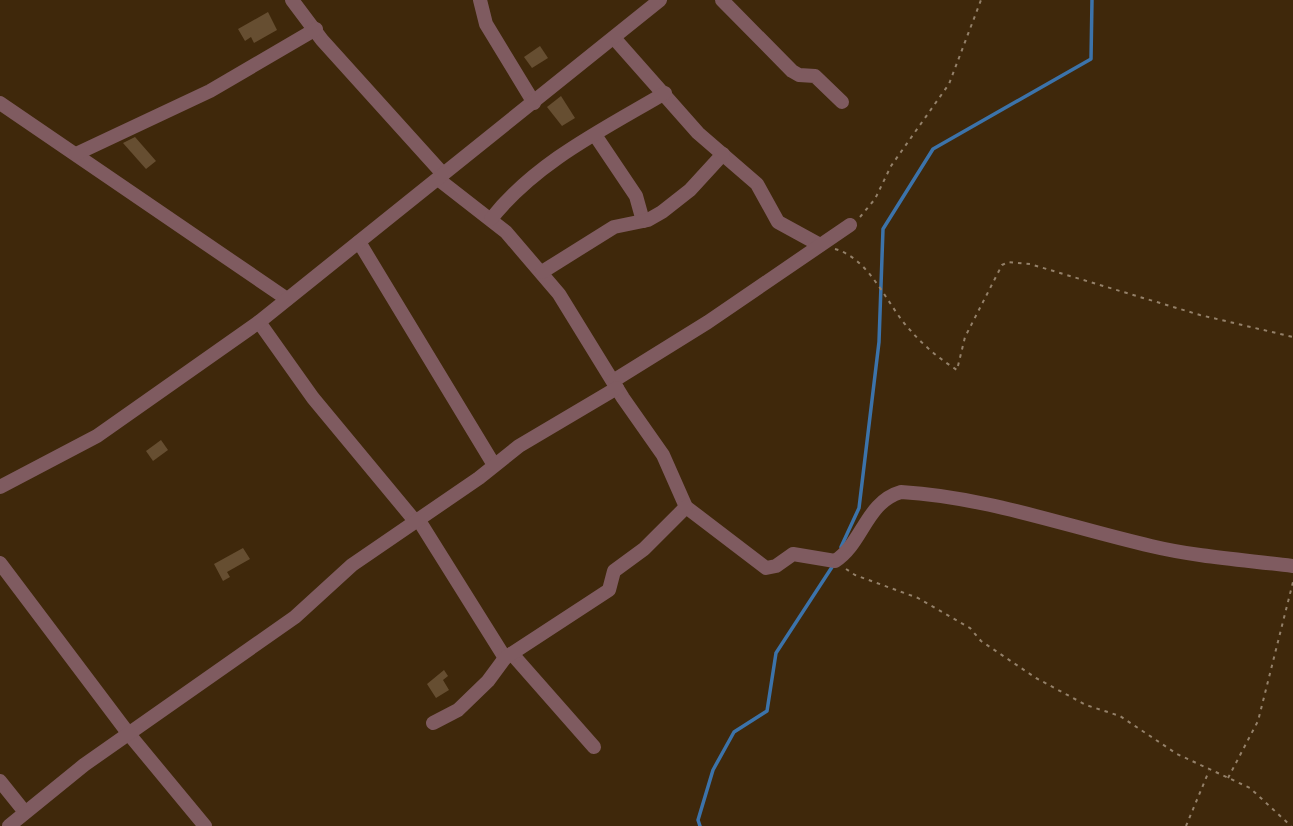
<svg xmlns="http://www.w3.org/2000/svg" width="1293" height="826" viewBox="0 0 1293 826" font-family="Poppins,sans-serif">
  <rect width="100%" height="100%" fill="#3f280b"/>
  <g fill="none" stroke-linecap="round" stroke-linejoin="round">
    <g stroke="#3c73aa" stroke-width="3.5">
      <path d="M841,547L859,508L879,342L883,229L933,149L1091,59L1092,0"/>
      <path d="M700,826L698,820L713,770L734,732L767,711L776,653L834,564"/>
    </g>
  </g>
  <g fill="#664e31">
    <path d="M268,12L277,30L254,43L251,37L245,41L238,29Z"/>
    <path d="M540,46L548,58L532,68L524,57Z"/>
    <path d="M561,96L575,118L562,126L547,107Z"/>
    <path d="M135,137L156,161L146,169L123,143Z"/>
    <path d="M161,440L168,450L153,461L146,451Z"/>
    <path d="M243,548L250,559L227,572L230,577L223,581L214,564Z"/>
    <path d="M444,670L448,676L443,680L449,690L436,698L427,684Z"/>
  </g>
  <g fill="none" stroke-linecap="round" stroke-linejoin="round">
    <g stroke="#94816a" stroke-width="2" stroke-dasharray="3.5 5" stroke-linecap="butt">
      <path d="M860,217L875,199L891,166L949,84L981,0"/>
      <path d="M835,249C871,259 887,306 911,331C924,346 941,360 957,370L965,337L1002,265L1008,262L1030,264L1200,315L1293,337"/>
      <path d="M846,569L855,575L918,598L970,628L981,641L1036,678L1086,705L1120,716L1177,754L1250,788L1291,826"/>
      <path d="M1228,778L1258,721L1293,582"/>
      <path d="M1186,826L1209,771"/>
    </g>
    <g stroke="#7f5b60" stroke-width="14">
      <path d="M292,0L322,40L443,174"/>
      <path d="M480,0L486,24L534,103"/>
      <path d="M722,0L792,71L799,75L815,76L842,102"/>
      <path d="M614,38L698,133L757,184L778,222L820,245"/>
      <path d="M0,103L287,299"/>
      <path d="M595,135L636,196L643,221"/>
      <path d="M76,154L210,91L316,29"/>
      <path d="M438,179L506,232L559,294L623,398L663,455L686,507L766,568L776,566L793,554L835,561C863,543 866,502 901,492C987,497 1068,527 1151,546C1197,557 1246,560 1293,566"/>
      <path d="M491,219C536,162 604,129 665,93"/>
      <path d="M359,242L494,465"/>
      <path d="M542,272L614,227L648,220L662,212L690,190L723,154"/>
      <path d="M259,322L313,398L415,521"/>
      <path d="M613,381L708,322L850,225"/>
      <path d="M0,487L97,436L259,322L660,0"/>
      <path d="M418,519L505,658"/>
      <path d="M0,563L128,733L205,826"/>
      <path d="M512,654L594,747"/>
      <path d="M433,723L458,710L488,681L505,658L609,590L614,571L644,549L686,507"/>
      <path d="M0,781L24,811"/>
      <path d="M9,826L84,765L295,617L352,565L479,478L519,446L617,388"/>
    </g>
  </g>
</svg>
